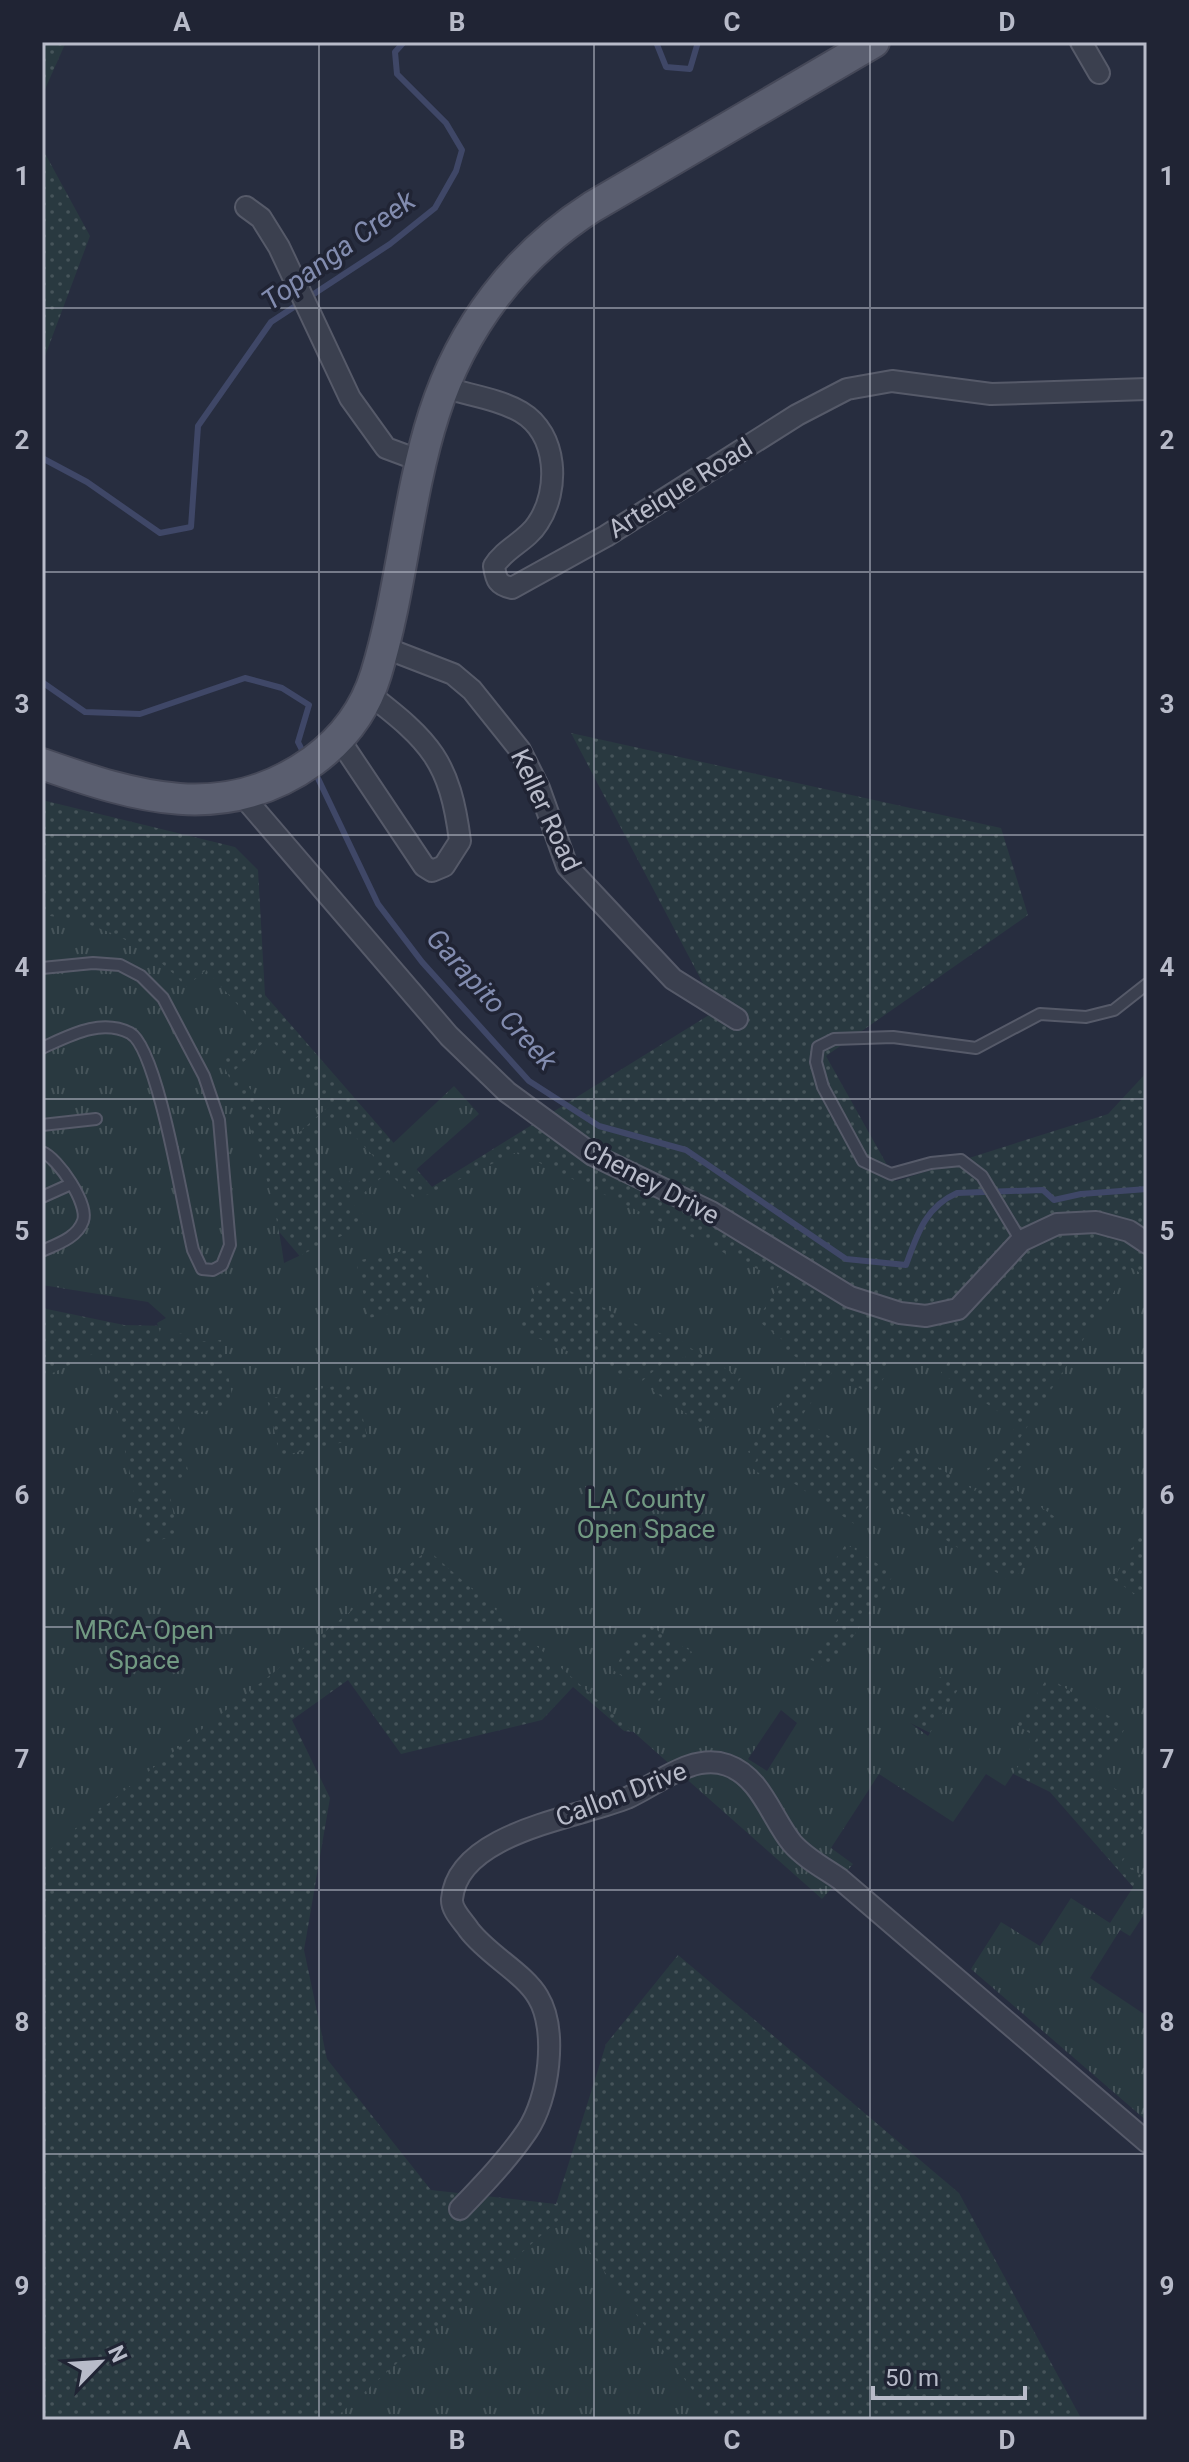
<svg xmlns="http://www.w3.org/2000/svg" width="1189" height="2462" viewBox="0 0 1189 2462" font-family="Roboto,sans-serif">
  <defs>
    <pattern id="grass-dots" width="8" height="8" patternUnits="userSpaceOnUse" patternTransform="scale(2)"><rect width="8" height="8" fill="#293940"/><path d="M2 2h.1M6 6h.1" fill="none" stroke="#46545a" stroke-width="1.8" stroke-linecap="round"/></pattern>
    <pattern id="park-tufts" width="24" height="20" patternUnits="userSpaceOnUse" patternTransform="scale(2)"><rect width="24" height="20" fill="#293940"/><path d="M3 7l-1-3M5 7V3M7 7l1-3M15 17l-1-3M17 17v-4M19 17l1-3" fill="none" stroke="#46545a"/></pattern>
  </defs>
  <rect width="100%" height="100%" fill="#272d3f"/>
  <g fill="url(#grass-dots)">
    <path d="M42,42H66L42,96Z"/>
    <path d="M42,148L90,236L42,364Z"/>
    <path d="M571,733L1001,828L1028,915L826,1056L896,1181L1108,1114L1147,1072V1903L1050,1792L823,1680L733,1742L624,1731L573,1687L542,1720L401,1754L348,1680L292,1720L330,1798L304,1950L327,2059L431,2190L556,2204L606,2044L678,1955L959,2193L1082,2420H42V1308L124,1325L216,1327L303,1260L42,953V800L235,847L258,870L265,995L432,1187L717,1010Z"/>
  </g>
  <g fill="url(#park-tufts)" fill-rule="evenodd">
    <path d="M42,915C95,920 151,946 186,987L206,970L257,1026L220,1058C251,1121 275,1193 284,1263L371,1222L352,1203L388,1172L416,1200L517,1152L782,1281L757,1320L784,1341L780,1346L806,1364L748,1452L757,1458L752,1468L771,1482L777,1472L856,1525L876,1495L1013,1583L1055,1517L1009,1485L1034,1446L1020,1438L1130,1267L1147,1277V1525L1113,1579L1147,1602V1809L1095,1776L1126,1727L1048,1677L1017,1725L1037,1738L1005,1786L986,1774L953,1822L879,1774L831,1848L853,1864L822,1899L428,1550L42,1856V1378L103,1349L145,1543L178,1536L167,1481L189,1476L177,1417L234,1405L221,1340L192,1342L183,1333L162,1338L157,1323L166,1318L148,1302L42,1285ZM422,1247L434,1304L369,1318L356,1261ZM542,1277L638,1325L683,1342L686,1345L675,1353L685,1359L689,1347L741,1378L708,1428L653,1391L673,1354L640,1383L517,1329ZM355,1382L367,1437L280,1456L267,1399ZM846,1544L894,1574L830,1672L810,1659L842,1613L813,1593ZM644,1622L692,1652L659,1701L613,1670ZM940,1677L959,1688L928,1736L909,1722ZM781,1710L797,1723L767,1771L748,1759Z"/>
    <path d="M269,1037L329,1106L294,1137L234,1071Z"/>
    <path d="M454,1086L479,1114L410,1175L387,1149Z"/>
    <path d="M338,1118L375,1158L342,1188L306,1148Z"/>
    <path d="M955,1352L941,1373L1017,1424L975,1491L907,1447L887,1476L801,1417L833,1371L872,1396L895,1361L941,1359Z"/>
    <path d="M1147,1823V1910L1130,1936L1120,1930L1090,1978L1147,2016V2121L971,1969L1001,1922L1040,1946L1071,1898L1110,1923L1141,1875L1122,1862Z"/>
    <path d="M563,2216L715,2420H333Z"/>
  </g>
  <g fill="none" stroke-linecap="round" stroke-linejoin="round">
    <g stroke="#3f4767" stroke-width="6">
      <path d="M656,42L666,67L690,69L698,42"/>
      <path d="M42,458L87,482L160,533L191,527L198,426L271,322L390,244L435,208L456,171L462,150L446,123L397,74L395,52L404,42"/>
      <path d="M42,682L85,712L140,714L245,678L282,688L309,705L298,742L304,754"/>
      <path d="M314,770L378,904L422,962L529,1081L599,1126L686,1150L846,1259L906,1265C917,1235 925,1207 957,1193L1043,1190L1054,1200L1081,1194L1147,1189"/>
    </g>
    <defs>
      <g id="lane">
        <path d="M42,968L93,963L120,965L141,976L163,998L204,1076L219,1120L230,1245L222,1265L213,1270L202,1269L193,1250C184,1213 158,1048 130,1033C100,1018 69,1036 42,1048"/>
        <path d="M42,1125L96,1119"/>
        <path d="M42,1152C58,1158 89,1204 83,1221C77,1238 57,1244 42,1251"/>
        <path d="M42,1197L71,1184"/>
        <path d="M1021,1241L982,1176L961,1160L931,1163L891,1174L863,1161L823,1087L816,1062L818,1047L834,1039L893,1037L976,1048L1040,1014L1086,1017L1114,1010L1147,984"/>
      </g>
      <g id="street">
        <path d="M1081,42L1099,73"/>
        <path d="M246,207L261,218L279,247L350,398L386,448L421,461"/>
        <path d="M443,387C468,395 499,399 521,412C558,434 560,490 538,523C527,541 505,548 494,566C496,580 498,585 512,588L606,536L797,415L847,389L892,381L991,394L1147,389"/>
        <path d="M383,647L453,674L472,690L520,750L539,788L567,866L673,979L737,1019"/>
        <path d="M339,739L424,866L432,871L444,866L460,841C450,761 430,741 369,694"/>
        <path d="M242,795L449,1036L507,1092L593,1155L711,1212L850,1297L900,1313L926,1316L958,1309L1021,1241L1057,1224L1096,1222L1129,1231L1147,1243"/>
        <path d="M460,2209C484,2184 508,2159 527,2131C549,2099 558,2030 538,1997C524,1973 488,1955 469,1930C463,1921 451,1910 452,1899C458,1832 578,1818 627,1798C658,1784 692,1753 727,1765C761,1777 771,1817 792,1843C805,1858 824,1868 840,1879L1147,2142"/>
      </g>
      <path id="primary" d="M42,764C136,797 224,825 313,761C343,739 365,710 376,674C402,589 407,498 434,414C462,327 516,256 592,207L874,42"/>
    </defs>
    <use href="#lane" stroke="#565a69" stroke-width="14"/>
    <use href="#street" stroke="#565a69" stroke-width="24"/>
    <use href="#primary" stroke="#454858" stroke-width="34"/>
    <use href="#lane" stroke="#3b404f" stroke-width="10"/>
    <use href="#street" stroke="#3b404f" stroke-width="20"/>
    <use href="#primary" stroke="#5a5e6f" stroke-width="30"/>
  </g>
  <path fill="none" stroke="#b8bbc9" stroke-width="2" stroke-opacity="0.55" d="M319,42V2420M594,42V2420M870,42V2420M42,308H1147M42,572H1147M42,835H1147M42,1099H1147M42,1363H1147M42,1627H1147M42,1890H1147M42,2154H1147"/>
  <g text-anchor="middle" stroke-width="7" stroke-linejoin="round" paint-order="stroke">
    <g font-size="26" fill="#b8bbc9" stroke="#202434">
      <text transform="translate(680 488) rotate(-32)" y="9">Arteique Road</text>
      <text transform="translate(546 810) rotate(65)" y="9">Keller Road</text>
      <text transform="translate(651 1182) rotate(28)" y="9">Cheney Drive</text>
      <text transform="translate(621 1794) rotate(-21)" y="9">Callon Drive</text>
    </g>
    <g font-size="26" fill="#719982" stroke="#202434">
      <text x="646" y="1508">LA County<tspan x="646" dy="30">Open Space</tspan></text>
      <text x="144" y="1639">MRCA Open<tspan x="144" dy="30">Space</tspan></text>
    </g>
    <g font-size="28" font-style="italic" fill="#828caf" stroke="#202434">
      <text transform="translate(338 250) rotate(-36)" y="10">Topanga Creek</text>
      <text transform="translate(492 999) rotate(48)" y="10">Garapito Creek</text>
    </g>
  </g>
  <rect width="1189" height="2462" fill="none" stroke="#202434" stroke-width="88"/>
  <g transform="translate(100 2362) rotate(65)" stroke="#202434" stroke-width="6" paint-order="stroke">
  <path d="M0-6L14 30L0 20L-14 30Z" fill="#b8bbc9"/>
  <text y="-12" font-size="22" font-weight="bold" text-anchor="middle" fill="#b8bbc9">N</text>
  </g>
  <path d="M873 2386v12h152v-12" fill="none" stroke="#b8bbc9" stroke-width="4"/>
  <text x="885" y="2386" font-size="24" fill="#b8bbc9" stroke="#202434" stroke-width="6" paint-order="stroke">50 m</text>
  <rect x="44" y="44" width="1101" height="2374" fill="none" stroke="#b8bbc9" stroke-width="3"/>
  <g font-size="26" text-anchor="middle" font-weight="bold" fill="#b8bbc9">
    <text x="182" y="31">A</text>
    <text x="457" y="31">B</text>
    <text x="732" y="31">C</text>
    <text x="1007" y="31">D</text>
    <text x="22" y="185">1</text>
    <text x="1167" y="185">1</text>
    <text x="22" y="449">2</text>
    <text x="1167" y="449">2</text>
    <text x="22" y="713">3</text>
    <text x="1167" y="713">3</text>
    <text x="22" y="976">4</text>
    <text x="1167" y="976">4</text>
    <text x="22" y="1240">5</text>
    <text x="1167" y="1240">5</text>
    <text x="22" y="1504">6</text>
    <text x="1167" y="1504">6</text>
    <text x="22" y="1768">7</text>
    <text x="1167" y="1768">7</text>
    <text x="22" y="2031">8</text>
    <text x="1167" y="2031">8</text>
    <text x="22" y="2295">9</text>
    <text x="1167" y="2295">9</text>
    <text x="182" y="2449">A</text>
    <text x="457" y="2449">B</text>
    <text x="732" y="2449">C</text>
    <text x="1007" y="2449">D</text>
  </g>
</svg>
